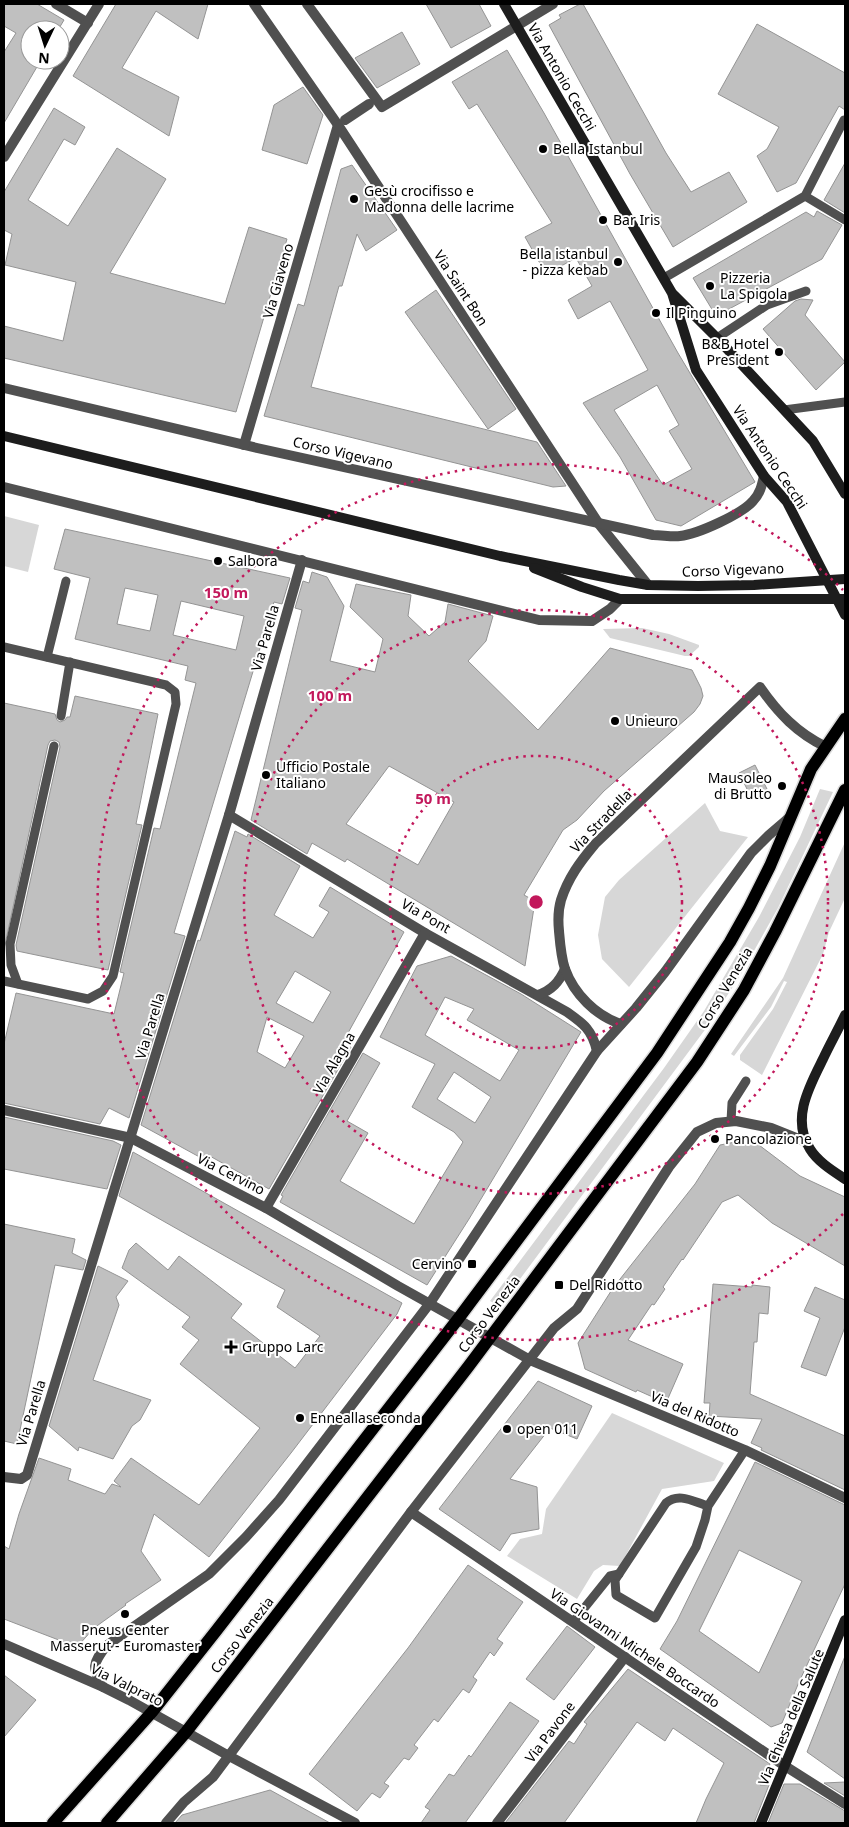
<svg xmlns="http://www.w3.org/2000/svg" width="849" height="1827" viewBox="0 0 849 1827" font-family="'Noto Sans',sans-serif">
  <rect width="100%" height="100%" fill="#fff"/>
  <g fill="#d7d7d7">
    <path d="M4,516L39,525L28,572L4,566Z"/>
    <path d="M642,628L669,634L699,645V647L689,656H685L610,638L603,629Z"/>
    <path d="M820,789L833,792L778,908L741,974L707,1027L500,1306L490,1301L664,1068L704,1011L759,917L800,837Z"/>
    <path d="M705,803L720,831L748,837L629,987L602,959L598,935L605,897L619,880Z"/>
    <path d="M845,842V898L829,932L823,954L762,1075L740,1060V1055L773,1009L787,982L784,981L771,1007L734,1056L731,1054L783,978Z"/>
    <path d="M612,1413L724,1463L714,1481L662,1489L620,1566L603,1565L594,1571L577,1599L507,1556L520,1539L542,1534L546,1509Z"/>
  </g>
  <g fill="#c0c0c0" stroke="#949494" fill-rule="evenodd">
    <path d="M4,4H37L64,20L58,30H30V60H41L4,123V52L16,33L4,26Z"/>
    <path d="M116,4H208L198,39L156,11L122,68L179,97L169,136L73,76Z"/>
    <path d="M426,4H479L491,26L451,48Z"/>
    <path d="M580,4H583L666,153L691,192L729,172L747,202L673,247L630,174L549,25L561,18L559,15Z"/>
    <path d="M757,24L845,73V110L839,106L796,183L777,192L757,156L767,149L779,127L718,94Z"/>
    <path d="M402,32L420,64L377,88L355,58Z"/>
    <path d="M507,50L544,113L678,353L755,482L681,526L656,520L620,457L583,403L648,370L610,301L578,319L568,300L592,286L576,258L546,274L525,237L552,223L477,104L469,109L452,82ZM657,385L679,425L669,431L692,469L663,485L614,410Z"/>
    <path d="M303,87L323,115L307,164L262,150L274,105Z"/>
    <path d="M54,108L85,127L75,145L64,139L28,200L68,226L117,148L166,179L110,273L225,304L249,227L287,239L236,412L4,358V326L63,341L76,282L5,265L12,234L4,230V192Z"/>
    <path d="M845,163V213L824,200Z"/>
    <path d="M352,165L397,230L366,251L357,234L342,286H339L311,387L537,442L566,486L553,487L264,416L298,304L304,306L341,169Z"/>
    <path d="M817,211L842,225L822,259L716,316L693,278L806,212L814,217Z"/>
    <path d="M436,290L516,409L488,429L405,312Z"/>
    <path d="M801,299L813,300L805,315L845,362L816,390L763,329L795,301Z"/>
    <path d="M65,529L290,578L282,604L274,602L174,933L185,936L129,1118L109,1108L100,1124L4,1103V1044L16,993L114,1014L124,973L120,972L154,828L160,829L196,683L185,680L188,666L75,639L90,578L54,569ZM125,588L158,595L150,631L117,624ZM181,601L244,616L236,650L173,635Z"/>
    <path d="M312,572L327,577L344,606L330,661L375,672L383,639L350,607L356,584L411,595L408,616L429,636L445,622L448,604L493,616L486,641L468,661L538,730L610,648L692,670L701,688L703,696L700,704L694,712L604,791L577,820L563,830L524,895L535,901L525,966L347,859L345,862L312,843L307,854L251,820L302,610L295,608L303,581L309,583ZM389,766L454,802L418,865L346,824Z"/>
    <path d="M75,696L158,714L136,824L142,825L108,970L17,951L16,945L60,747L59,742L55,740L50,741L48,745L4,949V703L55,714L57,720L60,722L65,720L67,717H70Z"/>
    <path d="M755,765L767,789L751,797L739,773Z"/>
    <path d="M235,831L247,837L248,834L300,866L274,915L313,938L329,912L319,906L330,887L404,932L343,1042L351,1047L269,1189L208,1155L205,1160L141,1125L198,940L200,941ZM295,971L331,992L313,1023L276,1003ZM267,1017L304,1036L285,1068L257,1052Z"/>
    <path d="M451,956L521,994L581,1032L469,1219L427,1285L280,1202L283,1196L281,1195L363,1053L380,1063L347,1121L368,1133L340,1181L414,1224L463,1142L454,1132L412,1107L435,1064L380,1037L417,966ZM445,997L474,1009L467,1020L519,1050L500,1081L425,1035ZM454,1072L491,1097L475,1123L437,1099Z"/>
    <path d="M4,1117L113,1141L121,1145L107,1189L4,1169Z"/>
    <path d="M751,1139L800,1176L845,1197V1266L772,1223L738,1195L722,1202L683,1260L682,1259L663,1287L665,1289L654,1305L652,1304L628,1340L683,1364L666,1403L637,1390L636,1392L585,1369L578,1343L613,1288L695,1184L720,1145Z"/>
    <path d="M133,1152L402,1303L397,1314L291,1453L209,1557L154,1514L141,1551L161,1580L125,1604L126,1605L94,1628L77,1647L4,1619V1546L9,1549L19,1514L39,1458L71,1469L68,1480L105,1494L112,1484L121,1487L114,1481L131,1458L199,1505L260,1428L180,1364L199,1340L182,1327L190,1317L122,1268L129,1250L136,1243L168,1270L179,1256L242,1304L231,1318L295,1368L320,1336L277,1307L285,1290L119,1196Z"/>
    <path d="M4,1224L75,1239L72,1253L86,1260L83,1270L55,1265L17,1444L4,1441Z"/>
    <path d="M98,1266L128,1281L116,1297L119,1305L93,1380L151,1400L140,1420L132,1426L113,1459L79,1447L78,1451L49,1426Z"/>
    <path d="M713,1284L752,1287V1285L770,1287L768,1314L759,1313L757,1342H754L750,1394L845,1436V1490L761,1450L762,1448L751,1443L762,1419L709,1416L710,1403H704Z"/>
    <path d="M815,1287L845,1300V1327L826,1376L801,1367L820,1318L804,1311Z"/>
    <path d="M538,1381L592,1406L577,1439L550,1428L510,1479L537,1487L539,1529L511,1534L500,1551L439,1509Z"/>
    <path d="M755,1462L845,1505V1584L799,1682L782,1723L771,1727L660,1649L677,1621ZM739,1550L802,1581L759,1673L699,1631Z"/>
    <path d="M468,1565L523,1602L497,1639L503,1643L494,1656L490,1652L473,1677L477,1680L469,1693L463,1689L438,1722L434,1719L414,1745L418,1748L409,1760L404,1758L384,1783L389,1786L380,1798L372,1793L357,1811L309,1774L408,1648Z"/>
    <path d="M567,1626L595,1647L554,1700L526,1679Z"/>
    <path d="M845,1656V1779L807,1752Z"/>
    <path d="M628,1669L770,1764L760,1785H769L754,1823H696L706,1799L724,1763L673,1728L665,1741L637,1722L564,1823H505L569,1741L574,1744L587,1724L584,1722Z"/>
    <path d="M4,1675L36,1700L4,1737Z"/>
    <path d="M510,1702L539,1721L465,1823H421L430,1810L425,1807L449,1774L454,1776L469,1755L471,1757Z"/>
    <path d="M845,1782V1796L824,1783Z"/>
    <path d="M784,1784H800L845,1811V1823H768Z"/>
    <path d="M270,1790L330,1823H175L182,1815Z"/>
  </g>
  <g fill="none" stroke-linecap="round" stroke-linejoin="round">
    <defs>
      <g id="primary">
        <path d="M53,1823L152,1712L216,1631L458,1319L657,1053L730,942L749,908L770,866L811,769L845,719"/>
        <path d="M107,1823L186,1732L468,1367L697,1062L744,990L775,932L845,790"/>
      </g>
    </defs>
    <use href="#primary" stroke="#dbdbdb" stroke-width="15"/>
    <g stroke="#505050" stroke-width="9">
      <path d="M805,196L845,220"/>
      <path d="M664,278L805,196L844,120L845,121"/>
      <path d="M717,338L767,305L806,291"/>
      <path d="M784,410L845,402"/>
      <path d="M4,647L166,685L175,692L176,704L113,976L103,991L88,999L4,981"/>
      <path d="M47,657L66,581"/>
      <path d="M61,716L70,662"/>
      <path d="M18,984L11,965L10,944L54,746"/>
      <path d="M731,1121L732,1103L746,1081"/>
      <path d="M708,1506C694,1502 679,1492 666,1503L615,1580L616,1595L655,1618L696,1547L705,1520L708,1506L745,1450"/>
      <path d="M573,1622L610,1576L619,1574"/>
    </g>
    <g stroke="#505050" stroke-width="10">
      <path d="M56,4L88,23"/>
      <path d="M254,4L338,125L599,524L648,585"/>
      <path d="M307,4L382,107L553,4"/>
      <path d="M345,120L369,104"/>
      <path d="M4,157L99,4"/>
      <path d="M4,388L257,448L653,535C662,535 672,537 680,536C698,534 742,514 753,501C760,494 762,485 764,476"/>
      <path d="M244,445L338,125"/>
      <path d="M4,487L539,620L592,621L610,609L620,599"/>
      <path d="M229,815L425,933L567,1012C584,1024 592,1030 597,1051"/>
      <path d="M538,995C552,990 559,982 565,969"/>
      <path d="M621,1024C596,1016 574,994 565,969C561,957 560,943 559,931C558,921 558,910 561,900C568,878 580,862 595,844L760,687C778,713 797,733 826,747"/>
      <path d="M4,1110L131,1138L266,1208L398,1286L532,1361L745,1450L845,1498"/>
      <path d="M266,1208L425,933"/>
      <path d="M4,1477L21,1479L27,1475L229,815L302,560"/>
      <path d="M411,1512L785,1766L845,1804"/>
      <path d="M4,1644L103,1687L129,1700L229,1756L355,1823"/>
      <path d="M103,1687C92,1666 92,1665 106,1646L209,1574L246,1537L279,1500L430,1303L597,1051L636,1008L665,972L751,853L769,835L790,817"/>
      <path d="M166,1823L184,1802L213,1777L411,1512L554,1328L577,1309L669,1167L697,1132L716,1123L736,1121L771,1128L806,1142"/>
      <path d="M497,1823L625,1657"/>
    </g>
    <g stroke="#1d1d1d" stroke-width="10">
      <path d="M504,4L672,293L696,370L764,476L787,502L845,615"/>
      <path d="M674,295L717,338L813,441L845,494"/>
      <path d="M4,436L500,556L619,580L648,585L698,586L754,585L845,579"/>
      <path d="M534,568L582,587L620,599H845"/>
      <path d="M845,1015C838,1030 830,1044 823,1059C809,1087 791,1119 810,1149C818,1162 833,1171 845,1179"/>
      <path d="M761,1823L845,1620"/>
    </g>
    <use href="#primary" stroke="#000" stroke-width="12"/>
  </g>
  <g fill="none" stroke="#c2185b" stroke-width="2.5" stroke-dasharray="2.5 5">
    <circle cx="536" cy="902" r="146"/>
    <circle cx="536" cy="902" r="292"/>
    <path d="M843 1214A438 438 0 1 1 843 590"/>
  </g>
  <g fill="#000" stroke="#fff" stroke-width="2">
    <circle cx="543" cy="149" r="5"/>
    <circle cx="354" cy="199" r="5"/>
    <circle cx="603" cy="220" r="5"/>
    <circle cx="618" cy="262" r="5"/>
    <circle cx="710" cy="286" r="5"/>
    <circle cx="656" cy="313" r="5"/>
    <circle cx="779" cy="352" r="5"/>
    <circle cx="218" cy="561" r="5"/>
    <circle cx="615" cy="721" r="5"/>
    <circle cx="266" cy="775" r="5"/>
    <circle cx="782" cy="786" r="5"/>
    <circle cx="715" cy="1139" r="5"/>
    <rect x="467" y="1259" width="10" height="10" rx="2.5"/>
    <rect x="554" y="1280" width="10" height="10" rx="2.5"/>
    <path d="M228.5 1339.5h5v5h5v5h-5v5h-5v-5h-5v-5h5z"/>
    <circle cx="300" cy="1418" r="5"/>
    <circle cx="507" cy="1429" r="5"/>
    <circle cx="125" cy="1614" r="5"/>
  </g>
  <g text-anchor="middle" stroke-width="4" stroke-linejoin="round" paint-order="stroke">
    <g font-size="14" fill="#000" stroke="#fff">
      <text transform="translate(562 77) rotate(60)" y="5">Via Antonio Cecchi</text>
      <text transform="translate(278 281) rotate(-74)" y="5">Via Giaveno</text>
      <text transform="translate(461 288) rotate(57)" y="5">Via Saint Bon</text>
      <text transform="translate(343 453) rotate(13)" y="5">Corso Vigevano</text>
      <text transform="translate(770 457) rotate(56)" y="5">Via Antonio Cecchi</text>
      <text transform="translate(733 570) rotate(-2)" y="5">Corso Vigevano</text>
      <text transform="translate(265 638) rotate(-74)" y="5">Via Parella</text>
      <text transform="translate(601 821) rotate(-46)" y="5">Via Stradella</text>
      <text transform="translate(426 916) rotate(30)" y="5">Via Pont</text>
      <text transform="translate(725 988) rotate(-59)" y="5">Corso Venezia</text>
      <text transform="translate(150 1026) rotate(-73)" y="5">Via Parella</text>
      <text transform="translate(334 1063) rotate(-60)" y="5">Via Alagna</text>
      <text transform="translate(231 1174) rotate(27)" y="5">Via Cervino</text>
      <text transform="translate(489 1314) rotate(-53)" y="5">Corso Venezia</text>
      <text transform="translate(31 1413) rotate(-73)" y="5">Via Parella</text>
      <text transform="translate(695 1414) rotate(23)" y="5">Via del Ridotto</text>
      <text transform="translate(242 1635) rotate(-52)" y="5">Corso Venezia</text>
      <text transform="translate(635 1648) rotate(34)" y="5">Via Giovanni Michele Boccardo</text>
      <text transform="translate(127 1685) rotate(26)" y="5">Via Valprato</text>
      <text transform="translate(791 1717) rotate(-67)" y="5">Via Chiesa della Salute</text>
      <text transform="translate(550 1732) rotate(-53)" y="5">Via Pavone</text>
    </g>
    <g font-size="14" fill="#000" stroke="#fff" text-anchor="start">
      <text x="553" y="154">Bella Istanbul</text>
      <text x="364" y="196">Gesù crocifisso e<tspan x="364" dy="16">Madonna delle lacrime</tspan></text>
      <text x="613" y="225">Bar Iris</text>
      <text x="608" y="259" text-anchor="end">Bella istanbul<tspan x="608" dy="16">- pizza kebab</tspan></text>
      <text x="720" y="283">Pizzeria<tspan x="720" dy="16">La Spigola</tspan></text>
      <text x="666" y="318">Il Pinguino</text>
      <text x="769" y="349" text-anchor="end">B&amp;B Hotel<tspan x="769" dy="16">President</tspan></text>
      <text x="228" y="566">Salbora</text>
      <text x="625" y="726">Unieuro</text>
      <text x="276" y="772">Ufficio Postale<tspan x="276" dy="16">Italiano</tspan></text>
      <text x="772" y="783" text-anchor="end">Mausoleo<tspan x="772" dy="16">di Brutto</tspan></text>
      <text x="725" y="1144">Pancolazione</text>
      <text x="462" y="1269" text-anchor="end">Cervino</text>
      <text x="569" y="1290">Del Ridotto</text>
      <text x="242" y="1352">Gruppo Larc</text>
      <text x="310" y="1423">Enneallaseconda</text>
      <text x="517" y="1434">open 011</text>
      <text x="125" y="1635" text-anchor="middle">Pneus Center<tspan x="125" dy="16">Masserut - Euromaster</tspan></text>
    </g>
  </g>
  <circle cx="536" cy="902" r="8" fill="#c2185b" stroke="#fff" stroke-width="2.5"/>
  <g font-size="15" text-anchor="middle" font-weight="bold" fill="#c2185b" stroke="#fff" stroke-width="4" stroke-linejoin="round" paint-order="stroke">
    <text x="226" y="598">150 m</text>
    <text x="330" y="701">100 m</text>
    <text x="433" y="804">50 m</text>
  </g>
  <rect width="849" height="1827" fill="none" stroke="#000000" stroke-width="10"/>
  <g transform="translate(45 45) rotate(184)"><circle r="24" fill="#ffffff" stroke="#999999"/>
  <path d="M0-4L9 19L0 12L-9 19Z" fill="#000000"/>
  <text y="-8" font-size="14" font-weight="bold" text-anchor="middle" fill="#000000">N</text>
  </g>
</svg>
